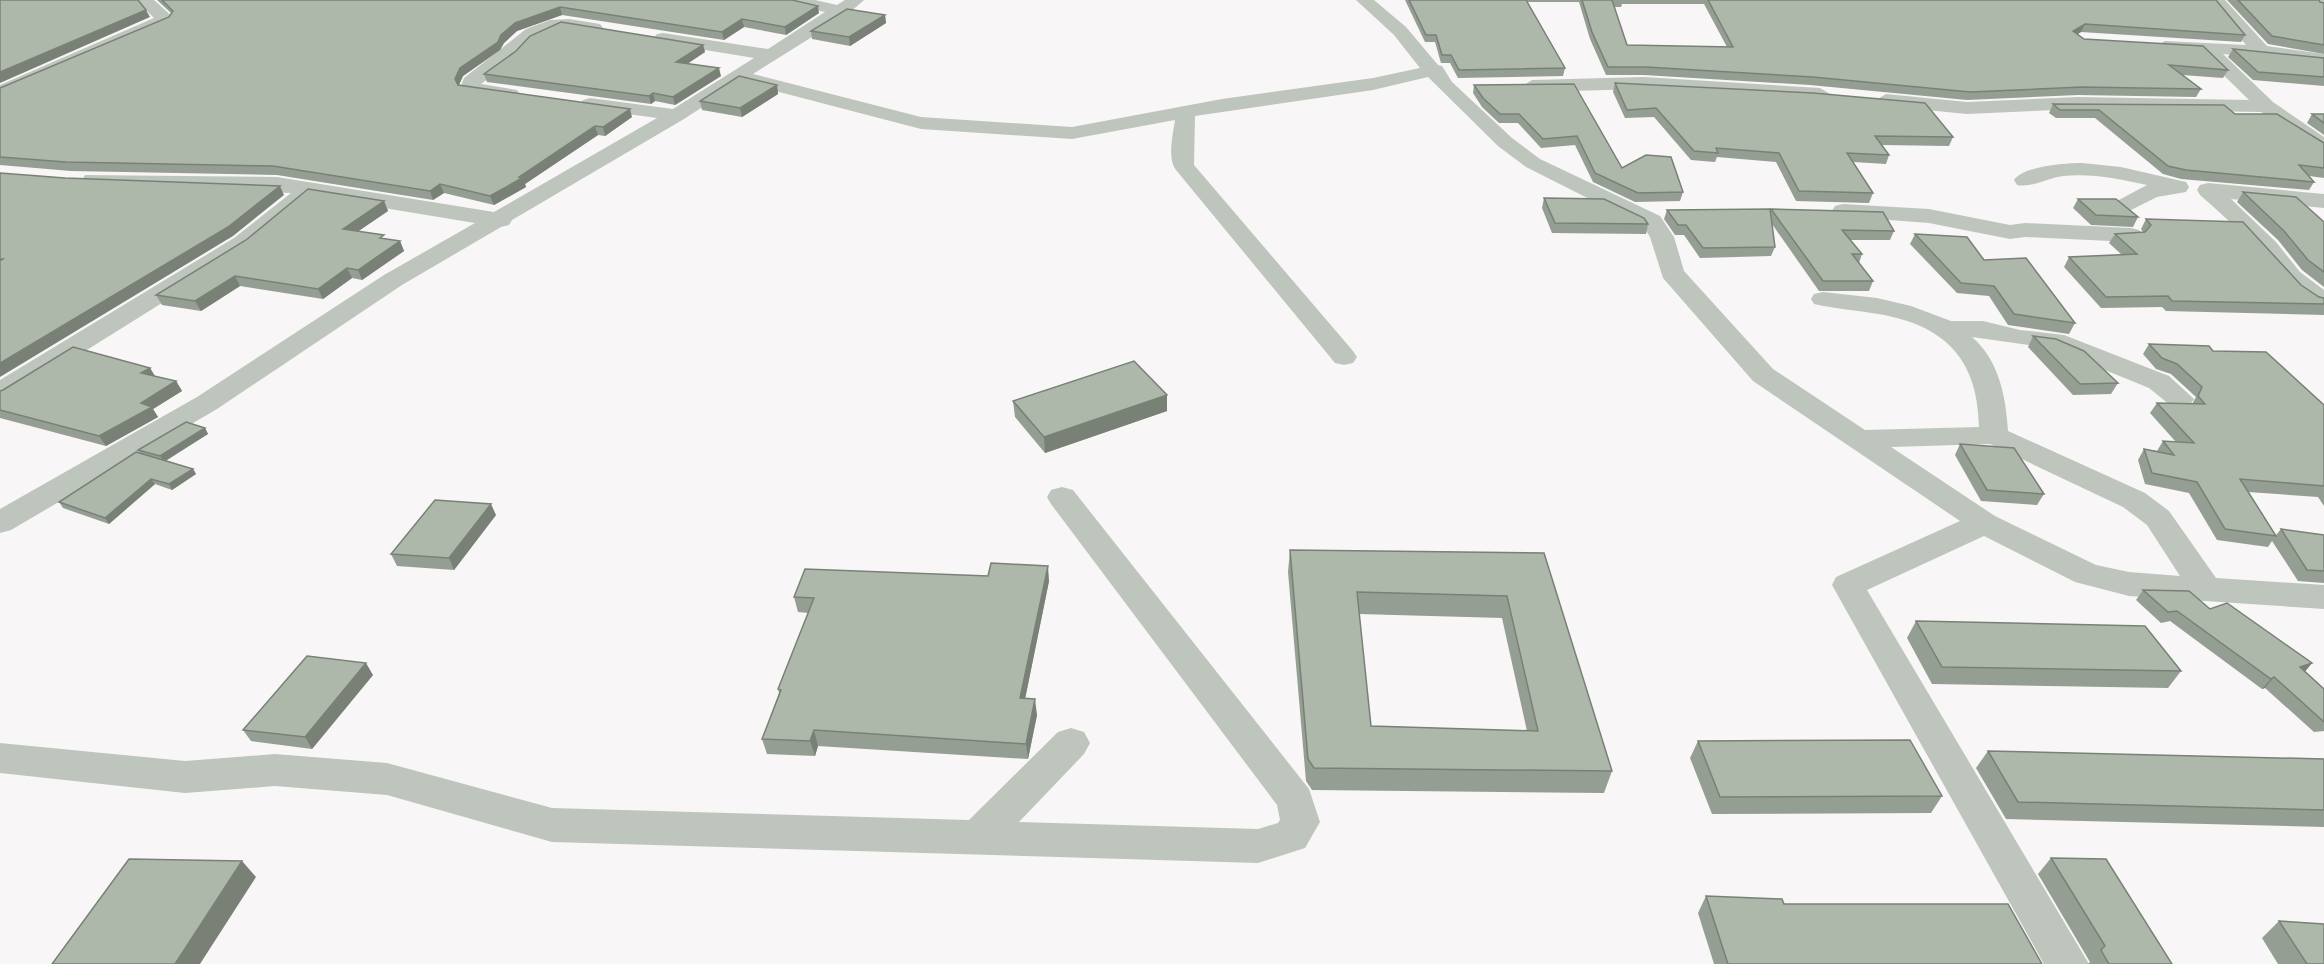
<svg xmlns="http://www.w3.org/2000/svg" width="2324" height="964" viewBox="0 0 2324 964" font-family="'DM Sans',sans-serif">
  <rect width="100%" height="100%" fill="#f8f6f7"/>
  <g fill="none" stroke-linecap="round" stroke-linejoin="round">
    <g fill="#bec5bd" fill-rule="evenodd">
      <path d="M136,0H154L175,19L172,23L0,98V85L154,18Z"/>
      <path d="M786,0H815L837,5L845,0H864L847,15L753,74L921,117L1072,127L1222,99L1373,78L1420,68L1394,35L1356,0H1374L1406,27L1438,65L1442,66L1452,82L1512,138L1540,159L1660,216L1674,237L1684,271L1773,369L1865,430L1979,427C1978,358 1944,325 1878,314C1857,310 1835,309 1814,304L1811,299L1814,294L1823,292L1877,298L1911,306L1951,321H1983L2020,330L2064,335L2169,376L2194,399L2190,405L2180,407L2170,405L2149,388L2051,348L1972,337C1999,360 2006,397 2008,431L2145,493L2169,511L2216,578L2324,585V609L2129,596L2075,582L1984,536L1867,590L2089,964H2044L1832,585L1836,577L1960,521L1753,381L1663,278L1650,237L1643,226L1526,167L1498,146L1428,77L1373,90L1195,116L1194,165L1353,351L1357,357L1353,363L1344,365L1335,363L1176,170C1167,158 1173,134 1175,120L1072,139L921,129L741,82L684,119L512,220L509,225L501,227L402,285L217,409L11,530L0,533V509L197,397L384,275L475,223L311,196L250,248L10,398L0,400V380L234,238L291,193L93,186L85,185L82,180L85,175L277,177L494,212L657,118L583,108L580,104L583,100L590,98L673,109L754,58L663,43L654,38L657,34L663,33L768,49L825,12L788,4ZM1990,444L2123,507L2147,525L2180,576L2129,572L2096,565L1995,516L1891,447Z"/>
      <path d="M2208,0H2225L2267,46L2324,54V64L2223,54L2273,102L2324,137V152L2317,150L2261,112L2078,109L1967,114L1886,106L1876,100L1886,94L1967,102L2078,97L2249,100L2201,53L2165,51L2156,46L2165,41L2246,45Z"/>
      <path d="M2312,0H2324V9L2318,8Z"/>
      <path d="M569,19L600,24L603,28C592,42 546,12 517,57L481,84L517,90L520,94L517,98C507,101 466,96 460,88L464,78L526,29L550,20Z"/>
      <path d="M1644,77L1820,88L1830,94L1820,100L1644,89L1532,92L1523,86L1532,80Z"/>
      <path d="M2082,163L2121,167L2186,182L2189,187L2186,192L2157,197L2123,214L2115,212L2112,207L2115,202L2147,185C2120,179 2091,173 2063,176C2047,178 2033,188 2017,185L2014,180C2024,166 2065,163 2082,163Z"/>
      <path d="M2208,183L2324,194V208L2231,199L2276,242L2300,272L2324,290V309C2294,302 2279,273 2260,252C2241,232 2221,213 2200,195L2197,190L2200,185Z"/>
      <path d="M1843,204L1929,209L2010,225L2025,223L2131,228L2139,230L2143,235L2139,240L2131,242L2025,237L2010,239L1929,223L1835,216L1832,211L1835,206Z"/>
      <path d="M1062,487L1073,490L1309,789L1320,822L1305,848L1258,863L552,842L387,795L275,786L185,793L0,773V743L185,761L275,754L387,763L552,808L969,820L1058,732L1071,728L1084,732L1090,743L1084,754L1019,822L1258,829L1278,823L1280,820L1277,805L1051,504L1047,497L1051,490Z"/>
    </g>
  </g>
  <g fill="#959e92" fill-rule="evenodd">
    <path d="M157,0H792L819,13L786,35L744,27L724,40L562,15L517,31L504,43L500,50L463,76L459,85L632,117L605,136L598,135L525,184L526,187L494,205L444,193L433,200L277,175L71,171L0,165V88L169,17L172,14Z"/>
    <path d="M1405,0H2216L2245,35L2241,42L2081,32L2078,34L2084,39L2228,70L2223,78L2182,75L2201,89L2196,97L2078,95L1967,100L1810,85L1644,75H1606L1590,39L1579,2H1527L1565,68L1563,76L1458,78L1450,63H1441L1435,42H1425ZM1622,4H1704L1727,47L1627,45L1614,7H1621Z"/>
    <path d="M2227,0H2319L2320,2L2324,3V54L2268,44Z"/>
    <path d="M885,15L886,23L850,46L812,39L811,31Z"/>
    <path d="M703,45L705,52L687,64L721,76L675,105L655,101L651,104L487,82L484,74Z"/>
    <path d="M2233,49L2324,58V86L2253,80L2228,57Z"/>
    <path d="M1615,83L1953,137L1949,146L1882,145L1889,155L1886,164L1853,162L1873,193L1869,203L1796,201L1776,162L1717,157L1715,162L1691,160L1654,117L1625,118L1613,92Z"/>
    <path d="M1574,84L1622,168L1683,192L1680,201L1635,202L1593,182L1575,145L1541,148L1518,123H1499L1482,107L1473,93L1474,85Z"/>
    <path d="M777,85L778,94L742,117L702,110L700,101Z"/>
    <path d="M2053,104L2235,114L2324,143V178L2309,176L2314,182L2309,190L2181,179L2163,174L2095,118H2056L2049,113Z"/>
    <path d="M2312,114H2324V135L2307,123Z"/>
    <path d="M2243,192L2324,222V287L2302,270L2278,240L2237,202Z"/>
    <path d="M1544,198L1648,224L1646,234L1552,233L1542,208Z"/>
    <path d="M2078,199L2138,217L2133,227L2091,225L2073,208Z"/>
    <path d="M384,201L388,211L358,231L385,239L400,241L404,251L362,280L352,278L323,299L240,286L201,311L162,305L156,295Z"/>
    <path d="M1771,209L1894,231L1890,240H1850L1862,254L1859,263L1873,281L1869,291H1819L1772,224L1775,247L1771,256L1700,258L1684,235H1675L1664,219L1667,210L1770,211Z"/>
    <path d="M2146,219L2301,285L2319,297L2324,298V315L2166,311L2162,307L2101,308L2064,267L2069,257L2122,255L2109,243L2115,234L2143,232L2141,229Z"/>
    <path d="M1915,234L1984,260L2075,323L2069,334L2008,325L1989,296L1957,293L1910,244Z"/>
    <path d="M2033,336L2118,383L2111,394L2073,395L2028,347Z"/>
    <path d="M2149,344L2213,351L2324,405V506L2318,497L2248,492L2276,535L2281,529L2324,535V583L2298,581L2272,541L2268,547L2217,540L2189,493L2145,484L2138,460L2144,449L2157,451L2163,441L2176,442L2150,413L2157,403L2192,404L2196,397L2171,374L2156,369L2143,354Z"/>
    <path d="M150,368L155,376L176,381L182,391L153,409L158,417L106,446L0,418V391Z"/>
    <path d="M1167,395V411L1045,453L1015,417L1013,401Z"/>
    <path d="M205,428L208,434L165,460L193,469L196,474L172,490L155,484L109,524L63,508L59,502L140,453L138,450Z"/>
    <path d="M1960,444L2044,494L2037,505L1981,501L1955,455Z"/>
    <path d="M496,515L454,570L397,566L391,554Z"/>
    <path d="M1290,550L1544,553L1612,771L1604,793L1312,790L1306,781L1288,572ZM1359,614L1502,618L1527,731L1371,726Z"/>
    <path d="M1049,581L1025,699L1037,715L1028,759L818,746L815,756L767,754L762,739L779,693L778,689L809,613L798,612L794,597Z"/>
    <path d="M2143,590L2210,609L2312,663L2305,671L2324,689V731L2314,732L2265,688L2262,689L2170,621L2161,623L2136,600Z"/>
    <path d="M1916,621L2181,671L2168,688L1932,684L1907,638Z"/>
    <path d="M373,675L312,749L251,741L243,730Z"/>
    <path d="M1698,741L1942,796L1931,813L1712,814L1690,758Z"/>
    <path d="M1988,751L2324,759V827L2006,819L1976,768Z"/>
    <path d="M2051,858L2172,964H2088L2090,962L2038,874Z"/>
    <path d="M1706,896L1784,904L2042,964H1714L1698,913Z"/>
    <path d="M2279,921L2324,964H2278L2262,938Z"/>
  </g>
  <g fill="#798177">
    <path d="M818,6L819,13L786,35L785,27Z"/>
    <path d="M560,7L562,15L517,31L504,43L500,50L463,76L458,87L455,79L460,68L515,23Z"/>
    <path d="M146,10L150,17L0,83V72Z"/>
    <path d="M885,15L886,23L850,46L849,37Z"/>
    <path d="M742,19L744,27L724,40L722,32Z"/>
    <path d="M2085,24L2081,32L2070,38L2073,31Z"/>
    <path d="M703,45L705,52L678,70L676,62Z"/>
    <path d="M719,68L721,76L675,105L673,97Z"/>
    <path d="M777,85L778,94L742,117L740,108Z"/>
    <path d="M653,93L655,101L651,104L649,96Z"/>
    <path d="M630,109L632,117L605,136L603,127Z"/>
    <path d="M595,126L598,135L525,184L526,187L494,205L490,196Z"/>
    <path d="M440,184L444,193L433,200L430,191Z"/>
    <path d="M280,186L284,195L233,236L0,377V363Z"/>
    <path d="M384,201L388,211L347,239L343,229Z"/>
    <path d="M400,241L404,251L362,280L358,270Z"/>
    <path d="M347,268L352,278L323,299L318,289Z"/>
    <path d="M235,276L240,286L201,311L195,301Z"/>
    <path d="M150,368L156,378L141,373Z"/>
    <path d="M176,381L182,391L153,409L158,417L106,446L99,436L141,403Z"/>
    <path d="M1167,395V411L1045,453L1044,437Z"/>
    <path d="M205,428L208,434L164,462L160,456Z"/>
    <path d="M193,469L196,474L172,490L169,484Z"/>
    <path d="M151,479L155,484L109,524L105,518Z"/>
    <path d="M491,504L496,515L454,570L449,558Z"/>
    <path d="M1048,566L1049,581L1022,714L1020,698Z"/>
    <path d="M366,663L373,675L312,749L305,737Z"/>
    <path d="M2312,663L2303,674L2300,667Z"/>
    <path d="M2274,677L2265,688L2262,689L2271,679Z"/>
    <path d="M1035,699L1037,715L1028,759L1026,744Z"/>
    <path d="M814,730L818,746L815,756L810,741Z"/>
    <path d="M242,861L256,877L200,964H175Z"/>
  </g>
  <g fill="#adb8aa" stroke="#798177" stroke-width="1.5" fill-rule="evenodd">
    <path d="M0,0H138L146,10L0,72Z"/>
    <path d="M162,0H792L818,6L785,27L742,19L722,32L560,7L515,23L501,35L498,42L460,68L455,79L458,85L630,109L603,127L595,126L519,177L522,178L490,196L440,184L430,191L273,166L66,162L0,157V88L169,17L173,11Z"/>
    <path d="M1409,0H1526L1565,68L1459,70L1451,55H1442L1436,35H1426Z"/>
    <path d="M1582,0H1612L1627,45L1733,47L1708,0H2216L2245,35L2085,24L2073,31L2084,39L2203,46L2228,70L2169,65L2201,89L2082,87L1970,92L1813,77L1646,67H1608L1592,32Z"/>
    <path d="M2238,0H2319L2320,2L2324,3V45L2272,36Z"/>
    <path d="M847,9L885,15L849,37L811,31Z"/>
    <path d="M561,22L703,45L676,62L719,68L673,97L653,93L649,96L484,74L516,51L530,36Z"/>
    <path d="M2233,49L2324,58V77L2258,72Z"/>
    <path d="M739,76L777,85L740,108L700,101Z"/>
    <path d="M1615,83L1813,93L1925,103L1953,137L1875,136L1889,155L1847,153L1873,193L1799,191L1779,153L1716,148L1718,153L1694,151L1656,108L1627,110Z"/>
    <path d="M1574,84L1622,168L1646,155L1671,157L1683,192L1638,193L1595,173L1577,136L1543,139L1519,114H1500L1483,98L1474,85Z"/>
    <path d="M2053,104L2224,105L2235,114H2277L2324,143V168L2299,165L2314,182L2186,170L2168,166L2099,110H2060Z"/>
    <path d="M2312,114H2324V123Z"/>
    <path d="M0,173L65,178L280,186L228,227L0,363V261L3,259H0Z"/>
    <path d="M308,189L384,201L343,229L384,235L380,238L400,241L358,270L347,268L318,289L235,276L195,301L156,295L246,240Z"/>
    <path d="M2243,192L2296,197L2324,222V272L2308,260L2284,231Z"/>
    <path d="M1544,198L1604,199L1644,218L1648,224L1555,223Z"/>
    <path d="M2078,199H2116L2138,217L2096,215Z"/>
    <path d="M1770,209L1775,247L1703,248L1686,225H1678L1667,210Z"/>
    <path d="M1771,209L1883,212L1894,231L1842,230L1862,254H1852L1873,281H1823Z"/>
    <path d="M2146,219L2243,222L2301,285L2319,297L2324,298V304L2172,301L2168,296L2106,297L2069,257L2137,254L2115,234L2145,232L2151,225Z"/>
    <path d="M1915,234L1967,237L1984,260L2026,258L2075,323L2014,314L1994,286L1961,283Z"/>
    <path d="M2033,336L2056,339L2084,351L2118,383L2080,384Z"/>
    <path d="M2149,344L2209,346L2213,351L2266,352L2324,405V486L2240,479L2276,536L2225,529L2197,482L2152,473L2144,449L2174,455L2163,441L2194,443L2157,403L2205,404L2198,396L2202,387L2177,364L2162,358Z"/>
    <path d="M73,347L150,368L141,373L176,381L141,403L152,407L99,436L0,410V391L3,390Z"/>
    <path d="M1134,361L1167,395L1044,437L1013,401Z"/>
    <path d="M186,422L205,428L160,456L138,450Z"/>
    <path d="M1960,444L2014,448L2044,494L1987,490Z"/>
    <path d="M136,452L193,469L169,484L151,479L105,518L59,502Z"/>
    <path d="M435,500L491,504L449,558L391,554Z"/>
    <path d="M2281,529L2324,535V571L2307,570Z"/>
    <path d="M1290,550L1544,553L1612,771L1314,768L1308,759ZM1357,592L1507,596L1538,731L1371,726Z"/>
    <path d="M991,563L1048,566L1020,698L1035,699L1026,744L814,730L810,741L762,739L781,690L778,689L814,598L794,597L805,569L988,576Z"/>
    <path d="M2143,590L2189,591L2210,609L2227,603L2312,663L2300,667L2324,689V722L2274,677L2271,679L2177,611L2168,612Z"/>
    <path d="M1916,621L2145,626L2181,671L1942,667Z"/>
    <path d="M307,656L366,663L305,737L243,730Z"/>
    <path d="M1910,740L1942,796L1720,797L1698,741Z"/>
    <path d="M1988,751L2324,759V810L2018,802Z"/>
    <path d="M2051,858L2106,859L2172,964H2109L2101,950L2105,946Z"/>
    <path d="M129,859L242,861L175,964H52Z"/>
    <path d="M1706,896L1782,899L1784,904H2008L2042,964H1728Z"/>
    <path d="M2279,921L2324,924V964H2307Z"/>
  </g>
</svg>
